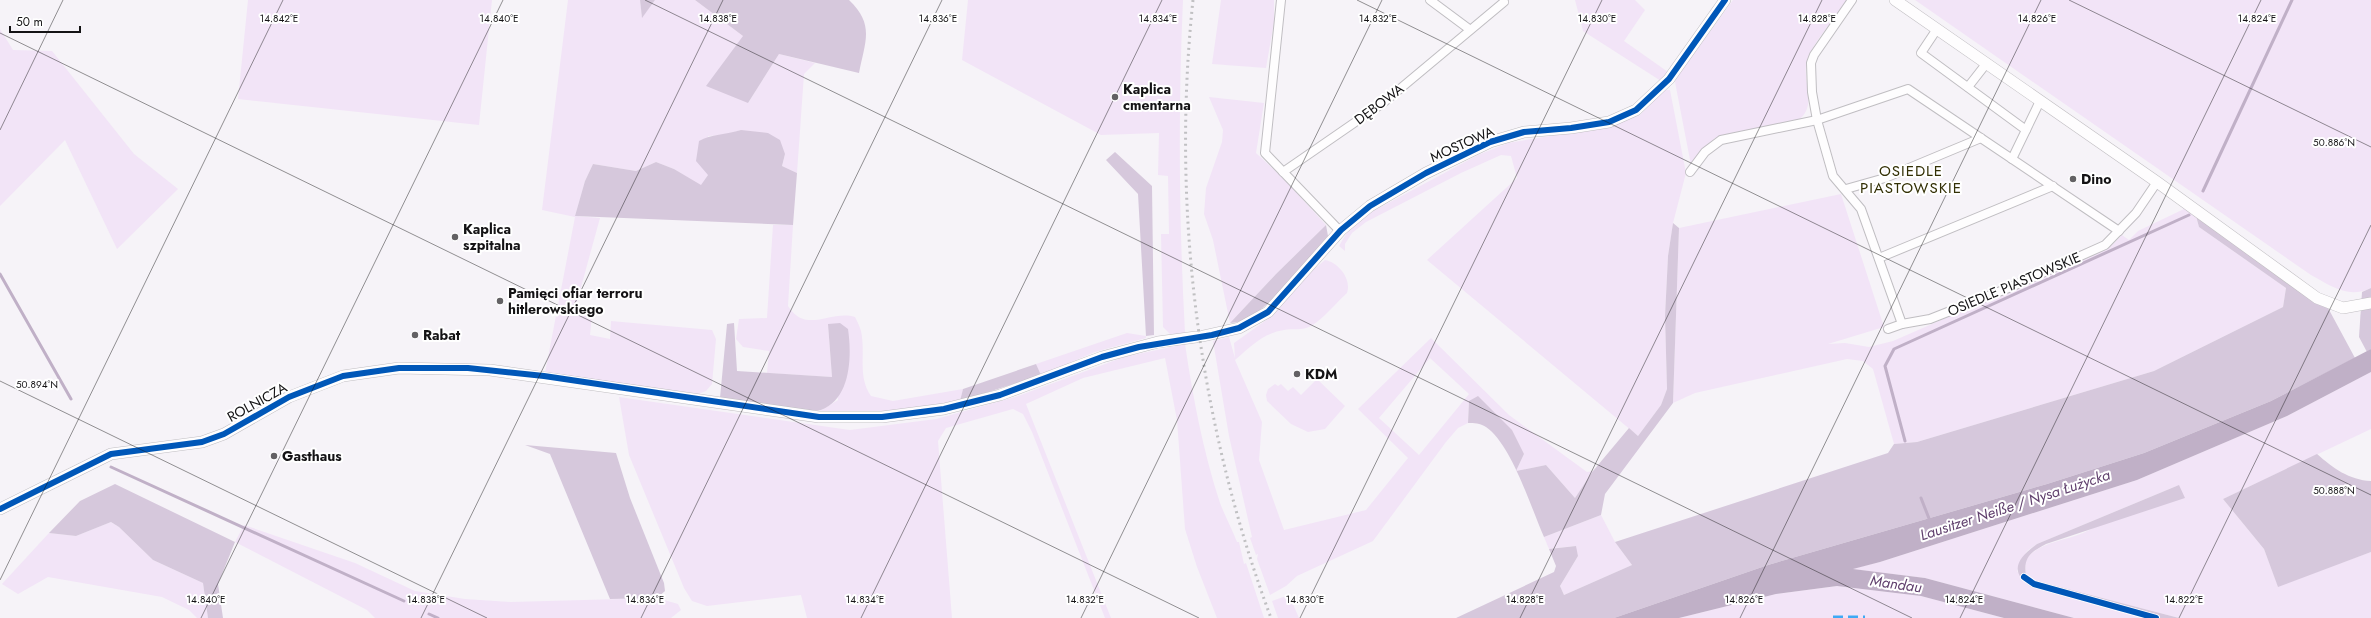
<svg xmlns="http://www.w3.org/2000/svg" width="2371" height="618" viewBox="0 0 2371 618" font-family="Jost,sans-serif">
  <rect width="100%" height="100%" fill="#f6f3f8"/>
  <g fill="#f2e4f7" fill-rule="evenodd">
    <path d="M248,0H492L479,125L238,99Z"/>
    <path d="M568,0H640L642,17L655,0H695L743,36L748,103L779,54L815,63L804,74L797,173L782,166L785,154L741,130L725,135L708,136V175L701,186L674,169L656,162L636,171L593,164L585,181L575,216L600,218L575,309L592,316L590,335L610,339L611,321L712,330L716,339L712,384L706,391L696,395L545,373L575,217L542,210Z"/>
    <path d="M968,0H1183C1178,111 1179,222 1185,333L1172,336L1163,327L1161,234H1169L1168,176L1158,175L1159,133L1101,135L962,60Z"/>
    <path d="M1221,0H1274V22L1266,68L1212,64Z"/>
    <path d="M1575,0H1635L1645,10L1624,41L1668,72L1661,81L1583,31Z"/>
    <path d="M1733,0H1848C1837,16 1812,43 1807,61C1801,82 1819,104 1798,121L1715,138L1691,165L1675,82L1677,77Z"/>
    <path d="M1915,0H2371V288C2348,299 2331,286 2311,275Z"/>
    <path d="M0,29L13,50L52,51L134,154L178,189L117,249L65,140L0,206Z"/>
    <path d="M1664,90H1670L1686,173L1673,223L1668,256L1665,316L1667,389L1661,405L1638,436L1427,260L1517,178L1511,156L1501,155L1461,173L1366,222L1352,233L1345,244V251L1339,246L1349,229L1364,216L1478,155L1508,143L1610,126L1640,115Z"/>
    <path d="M1209,97L1264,103L1256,153L1282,177L1326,225L1276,274L1230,323L1213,240L1204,214L1206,188L1222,142L1223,130Z"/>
    <path d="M1841,194L1884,327L1828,344L1845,343L1869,347L1893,341L2111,246L2122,235L2129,240L2138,231L2184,209L2196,216L2199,227L2286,288L2283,307L2154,371L1917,442L1894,444L1873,369L1863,361L1847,359L1695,393L1673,403L1679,228Z"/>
    <path d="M773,225H793L788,306C806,335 831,309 855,317C857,321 860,327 861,331C866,354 857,376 871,396L893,401L963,389L960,401L882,412L820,411L838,400L828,324L832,377L767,373L769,351L743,347L736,339L739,319L767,318Z"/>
    <path d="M1325,260C1338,262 1352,279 1347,293C1336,303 1324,318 1311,326C1302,331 1293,328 1284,330C1263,333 1250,347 1235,360L1262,422L1259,460L1284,530L1366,510L1408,458L1358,409L1431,338L1509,415L1587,472L1593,471L1575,498L1546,465L1516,471L1524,454L1469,401L1468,423L1458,428L1446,442L1373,541L1297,576L1286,586L1270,595L1257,559L1258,554L1256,555L1250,538L1252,537L1229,436L1213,341L1229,337L1235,358L1234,343L1272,316L1306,276ZM1430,358L1469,394L1419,455L1379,418Z"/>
    <path d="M1127,333L1146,336V338L1095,352L1041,375L1036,364Z"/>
    <path d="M1185,344C1193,398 1203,451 1220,503C1225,516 1232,529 1237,542H1239L1244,564L1246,563L1264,618H1217L1197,567L1185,529L1177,420L1165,358L1083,378L1026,404L1111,618H1105L1032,432L1023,414L1013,409L946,428L938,441L952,618H807L801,595L707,606L692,601L684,588L629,455L619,397L850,430L936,419L1015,397L1124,357Z"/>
    <path d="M2371,372V429L2223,499L2264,549L2278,586L2371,552V618H2179L2033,580L2026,575L2025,560C2041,541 2062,542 2083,533C2115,518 2147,501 2179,485L2037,544L2027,551L2017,571L2031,587L2145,618H2074L1925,578L1851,569L1880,562L2137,480L2287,416Z"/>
    <path d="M1317,379L1345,406L1325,429L1308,432L1291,424L1267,401L1266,395L1268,389L1275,384L1278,386L1281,384L1288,391L1293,387L1301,395Z"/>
    <path d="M1601,515L1615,542L1632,565L1564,595L1560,586L1578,556L1575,546L1549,549L1544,537Z"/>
    <path d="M111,522L119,527L153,560L203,583L208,618H197L189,610L162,597L48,577L18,594L2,584L49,533L76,536Z"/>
    <path d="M244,525L355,563L415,591L465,599L511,602L657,598L678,604L681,610L671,618H375L367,610L235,542Z"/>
    <path d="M1837,586L1921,596L2004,618H1679L1776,594Z"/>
    <path d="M1289,595L1299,618H1278L1272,601Z"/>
  </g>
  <g fill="#d6c8dc">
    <path d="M640,0H655L642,18Z"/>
    <path d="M695,0H849C875,25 865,41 859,73L779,54L748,103L706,86L743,36Z"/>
    <path d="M741,130L768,133L780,140L785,154L782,166L797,173L793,225L575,216L585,181L593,164L636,171L656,162L674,169L701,185L708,175L696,161L699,141C711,134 726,135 741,130Z"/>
    <path d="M1115,152L1152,186L1154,335L1146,336L1138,194L1106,160Z"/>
    <path d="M2196,216L2327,306L2355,358L2271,401L2144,453L2047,484L1768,565L1614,618H1456L1554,572L1556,566L1549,549L1576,546L1578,556L1560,586L1564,595L1632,565L1615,542L1888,453L1894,444L1917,442L2154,371L2283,307L2286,288L2199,227Z"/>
    <path d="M1673,223L1679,228L1673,403L1605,494L1601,515L1544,537C1531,508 1512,445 1486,427C1480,423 1474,423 1468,423L1469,401L1478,396L1512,430L1524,454L1516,471L1546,465L1575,498L1593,471L1629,428L1638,436L1661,405L1667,389L1665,316L1668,256Z"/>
    <path d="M1326,225L1328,236C1306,260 1263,323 1230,323L1276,274Z"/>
    <path d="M2371,288V349L2367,352L2359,337L2362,292Z"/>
    <path d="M734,323L737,371L832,377L828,324L840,323L848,329C852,356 851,399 821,410C814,413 734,400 720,398L727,324Z"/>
    <path d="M1036,364L1041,375L960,401L963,389Z"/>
    <path d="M525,445L616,453L630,498L664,583L665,591L657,598L610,599L550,454Z"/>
    <path d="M2317,454C2333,468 2349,480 2371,481V552L2278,587L2264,549L2223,499Z"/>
    <path d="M115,484L235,542L218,584L223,618H208L203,583L153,560L119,527L111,522L76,536L49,533L80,501Z"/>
    <path d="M2179,485L2185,498L2046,544C2031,552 2023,557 2026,575L2033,580L2179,618H2145L2031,587C2008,571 2018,558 2037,544Z"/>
  </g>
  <path fill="#c0b0c7" d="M2371,349V372L2287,416L2137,480L1880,562L1853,569L1925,578L2074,618H2004L1921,596L1837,586L1776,594L1679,618H1614L1768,565L2047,484L2144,453L2271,401Z"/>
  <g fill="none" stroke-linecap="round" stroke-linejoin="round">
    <g stroke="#c0b0c7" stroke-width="3">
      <path d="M2203,191L2292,0"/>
      <path d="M0,274L71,399"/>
      <path d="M1905,441L1885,366L1894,349L2189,215"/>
      <path d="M111,467L404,601"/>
      <path d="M1921,498L1930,521"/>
      <path d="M429,614L438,618"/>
    </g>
    <defs>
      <g id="street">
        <path d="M1281,0L1265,153L1340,231"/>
        <path d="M1430,0L1469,29"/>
        <path d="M1852,0L1814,55L1811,63L1812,92L1817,120L1833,176L1861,209L1902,324"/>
        <path d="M1937,29L1921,53L2026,130"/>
        <path d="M1968,87L1986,64"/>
        <path d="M2012,159L2040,101"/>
        <path d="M1283,172L1383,103L1504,2"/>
        <path d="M1690,172L1705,152L1721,140L1817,120L1908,89L2119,231"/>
        <path d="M1846,189L1885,178L1981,138"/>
        <path d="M1879,258L2053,186"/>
        <path d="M1888,329L1902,324L1930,319L2011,287L2105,245L2136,213L2157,182"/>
      </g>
      <g id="secondary">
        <path d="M1895,0L2157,182L2317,298L2343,308L2371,303"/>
        <path d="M1203,336L1239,328L1268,312L1341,230L1370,206L1426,173L1490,142L1524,132L1571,128L1609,122L1636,110L1669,79L1725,0"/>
        <path d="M0,509L111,454L202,442L224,434L289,397L343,376L399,368L490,370L819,417H882L944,409L1000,395L1102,357L1158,342L1196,337"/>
      </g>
    </defs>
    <use href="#street" stroke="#c0bec2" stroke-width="10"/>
    <use href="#secondary" stroke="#c0bec2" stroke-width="12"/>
    <use href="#street" stroke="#fefdfe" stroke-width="8"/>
    <use href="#secondary" stroke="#fefdfe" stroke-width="11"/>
    <path stroke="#c0c0c2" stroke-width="3" stroke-dasharray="2 4" stroke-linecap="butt" d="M1193,0C1171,208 1198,422 1271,618"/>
    <path stroke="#3fa9f5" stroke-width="5" stroke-dasharray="10 5" stroke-linecap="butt" d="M1833,618H1865"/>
    <defs>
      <g id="cycleway">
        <path d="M0,509L111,454L202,442L224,434L289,397L343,376L399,368H468L544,376L819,417H882L944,409L1000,395L1102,357L1139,347L1212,335L1239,328L1268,312L1341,230L1370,206L1426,173L1490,142L1524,132L1571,128L1609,122L1636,110L1669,79L1725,0"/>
        <path d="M2024,577L2034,584L2156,618"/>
      </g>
    </defs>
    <use href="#cycleway" stroke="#fff" stroke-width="8"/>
    <use href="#cycleway" stroke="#0057b8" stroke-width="6"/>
  </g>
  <path fill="none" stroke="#141315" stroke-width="1" stroke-opacity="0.45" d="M645,0L1912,618M1357,0L2371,495M2069,0L2371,147M0,33L1199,618M0,130L63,0M0,381L487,618M0,580L283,0M201,618L503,0M421,618L723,0M641,618L942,0M861,618L1162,0M1081,618L1382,0M1300,618L1602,0M1520,618L1822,0M1740,618L2041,0M1960,618L2261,0M2179,618L2371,225"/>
  <g fill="#636164" stroke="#fff" stroke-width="1.5">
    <circle cx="1115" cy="97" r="4"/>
    <circle cx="2073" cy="179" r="4"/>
    <circle cx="455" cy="237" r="4"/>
    <circle cx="500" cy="301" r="4"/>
    <circle cx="415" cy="335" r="4"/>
    <circle cx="1297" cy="374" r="4"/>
    <circle cx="274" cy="456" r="4"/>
  </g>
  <g text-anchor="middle" stroke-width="4" stroke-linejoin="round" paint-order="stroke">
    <g font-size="14" font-weight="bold" fill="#141315" stroke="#fff" text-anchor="start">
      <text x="1123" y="94">Kaplica<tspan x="1123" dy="16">cmentarna</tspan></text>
      <text x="2081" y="184">Dino</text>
      <text x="463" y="234">Kaplica<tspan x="463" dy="16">szpitalna</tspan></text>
      <text x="508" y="298">Pamięci ofiar terroru<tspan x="508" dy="16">hitlerowskiego</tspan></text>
      <text x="423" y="340">Rabat</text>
      <text x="1305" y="379">KDM</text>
      <text x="282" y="461">Gasthaus</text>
    </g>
    <g font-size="14" fill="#141315" stroke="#fff">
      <text transform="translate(1379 104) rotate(-37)" y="5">DĘBOWA</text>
      <text transform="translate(1462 144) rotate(-24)" y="5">MOSTOWA</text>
      <text transform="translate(2014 284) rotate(-23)" y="5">OSIEDLE PIASTOWSKIE</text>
      <text transform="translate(257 402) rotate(-29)" y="5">ROLNICZA</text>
    </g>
    <g font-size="15" letter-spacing="1" fill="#333005" stroke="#fff">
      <text x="1911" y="176">OSIEDLE<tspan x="1911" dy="17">PIASTOWSKIE</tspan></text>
    </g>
    <g font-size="15" font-style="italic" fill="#61416e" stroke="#fff">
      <text transform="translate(2015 505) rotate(-18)" y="5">Lausitzer Neiße / Nysa Łużycka</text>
      <text transform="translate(1896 584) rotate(8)" y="5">Mandau</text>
    </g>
  </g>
  <g font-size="10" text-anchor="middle" fill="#141315" stroke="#fff" stroke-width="4" stroke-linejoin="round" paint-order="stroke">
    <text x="1817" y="22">14.828°E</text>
    <text x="2037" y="22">14.826°E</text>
    <text x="279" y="22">14.842°E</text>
    <text x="499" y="22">14.840°E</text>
    <text x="718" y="22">14.838°E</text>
    <text x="938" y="22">14.836°E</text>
    <text x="1158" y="22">14.834°E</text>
    <text x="1378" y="22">14.832°E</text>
    <text x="1597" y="22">14.830°E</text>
    <text x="2257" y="22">14.824°E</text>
    <text x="2334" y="146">50.886°N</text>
    <text x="37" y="388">50.894°N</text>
    <text x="2334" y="494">50.888°N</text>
    <text x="206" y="603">14.840°E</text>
    <text x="426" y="603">14.838°E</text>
    <text x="645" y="603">14.836°E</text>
    <text x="865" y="603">14.834°E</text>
    <text x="1085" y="603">14.832°E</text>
    <text x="1305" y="603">14.830°E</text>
    <text x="1525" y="603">14.828°E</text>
    <text x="1744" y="603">14.826°E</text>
    <text x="1964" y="603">14.824°E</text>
    <text x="2184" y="603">14.822°E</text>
  </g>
  <path d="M10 26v6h70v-6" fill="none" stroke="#141315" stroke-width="2"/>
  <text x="16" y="26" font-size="12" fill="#141315" stroke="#ffffff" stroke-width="3" paint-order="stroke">50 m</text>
</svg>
